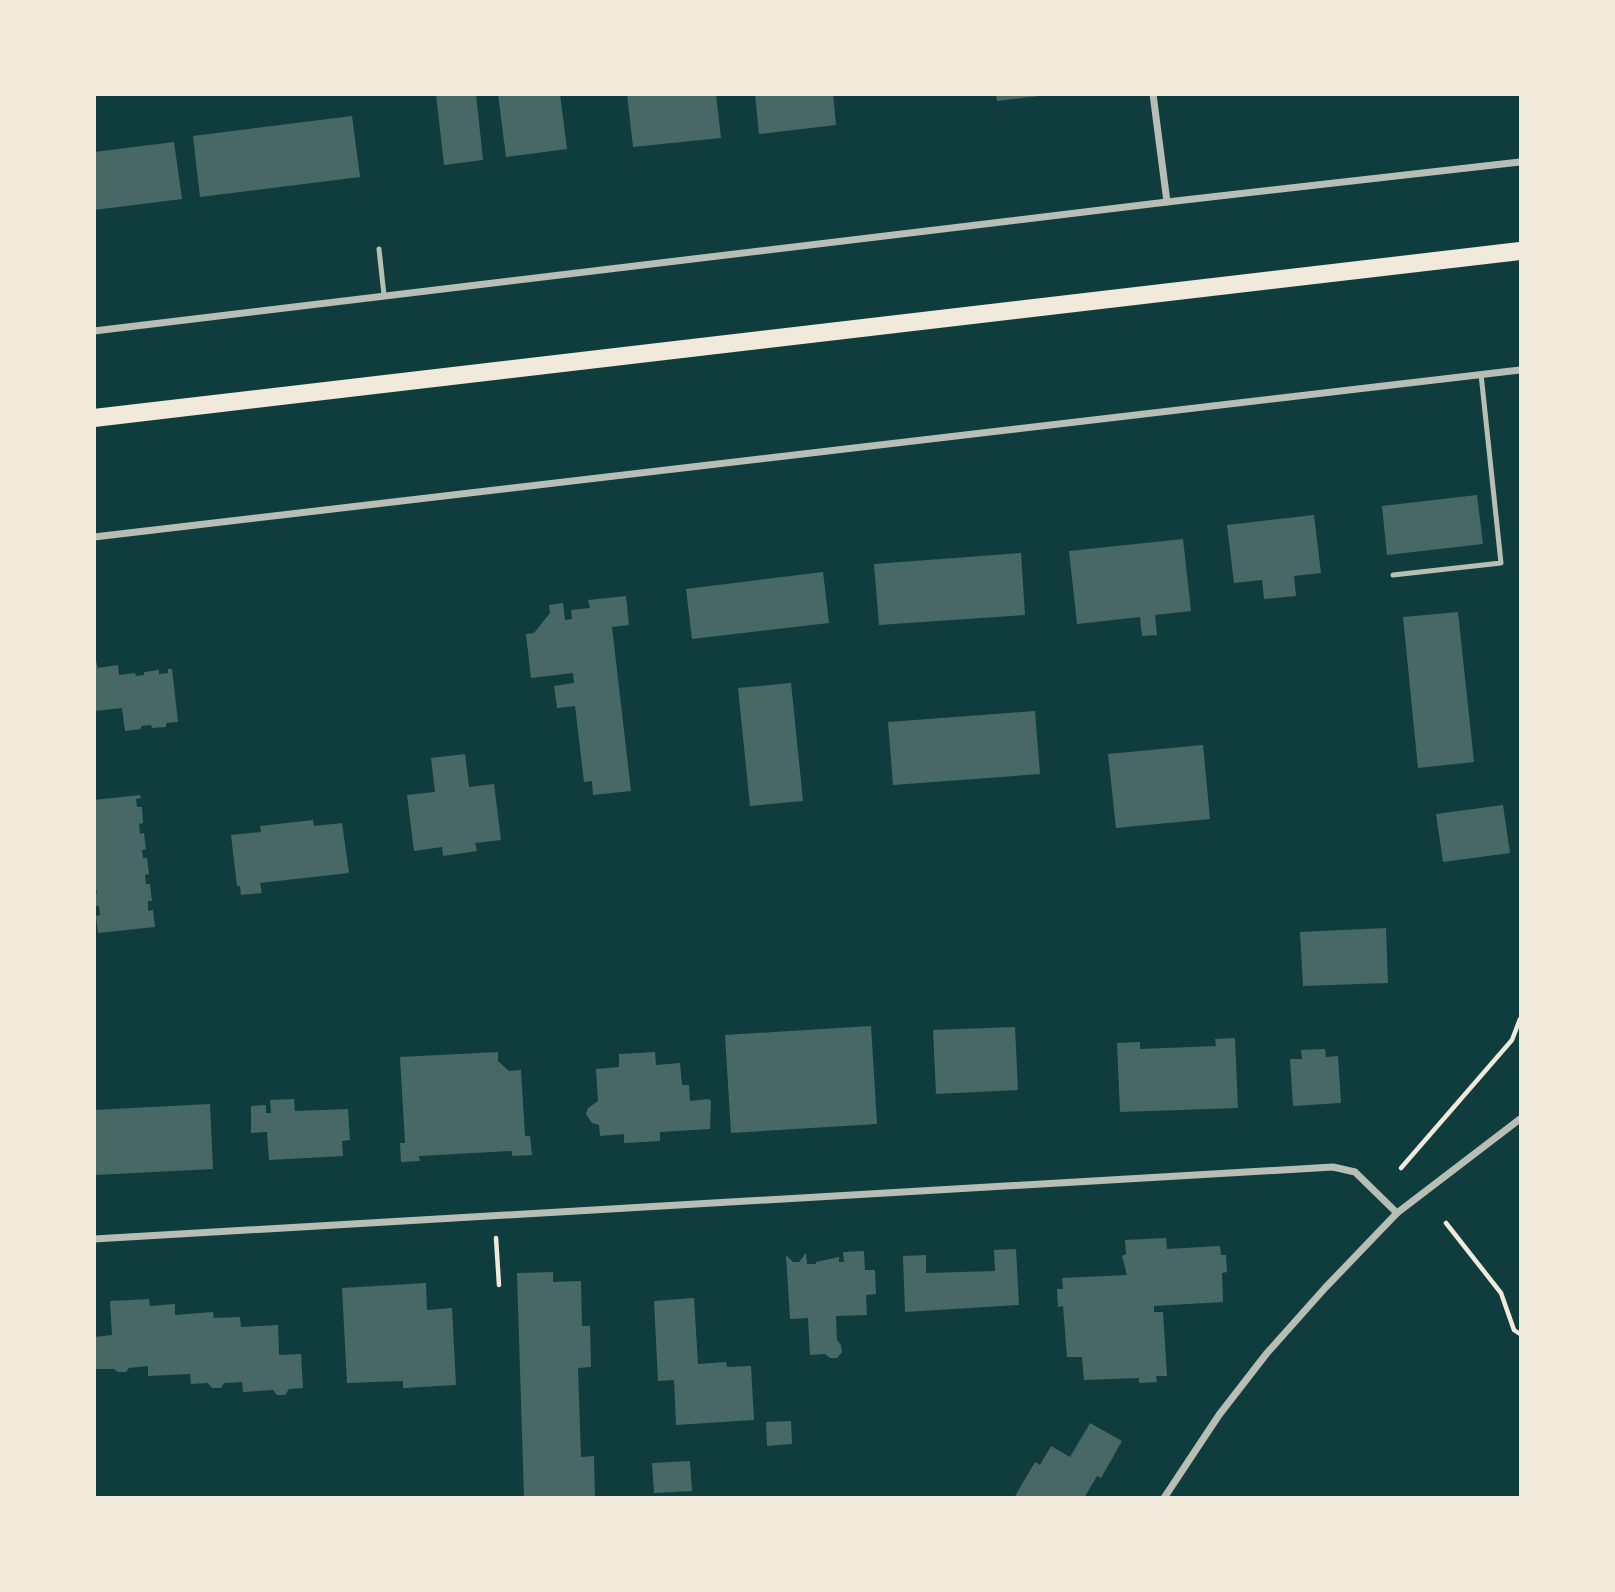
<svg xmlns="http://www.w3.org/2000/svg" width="1615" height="1592" viewBox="0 0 1615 1592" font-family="'Golos Text',sans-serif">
  <rect width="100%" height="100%" fill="#0f3d3e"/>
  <g fill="#486865">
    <path d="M436,94H476L483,160L444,165Z"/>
    <path d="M498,94H560L567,149L506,157Z"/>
    <path d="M627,94H716L721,138L633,147Z"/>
    <path d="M755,94H833L836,125L759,134Z"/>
    <path d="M996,94H1039V96L997,101Z"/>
    <path d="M352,116L360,177L200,197L193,136Z"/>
    <path d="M174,142L182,199L94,210V152Z"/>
    <path d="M1477,495L1483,544L1387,555L1382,506Z"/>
    <path d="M1314,515L1321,573L1294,576L1296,596L1264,599L1262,580L1234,583L1227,525Z"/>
    <path d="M1183,539L1191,611L1155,615L1157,635L1142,636L1140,617L1077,624L1069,551Z"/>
    <path d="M1021,553L1025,615L879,625L874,564Z"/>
    <path d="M823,572L829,623L692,639L686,589Z"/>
    <path d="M626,596L629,625L612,627L631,791L593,795L592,781L584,782L575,706L557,708L554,686L574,683L573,673L531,678L526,634L534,633L550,613L549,605L563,603L565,620L572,619L571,610L590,608L588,600Z"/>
    <path d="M1458,612L1474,762L1418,768L1403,617Z"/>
    <path d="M94,653L98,668L118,665L119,675L135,673L136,676L144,675V672L159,670V674L168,673V669H172L178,722L166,723V727L152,728L151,725L141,726V729L125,731L122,708L94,711Z"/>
    <path d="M791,683L803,801L750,806L738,688Z"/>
    <path d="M1035,711L1040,774L893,785L888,722Z"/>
    <path d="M1203,745L1210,819L1116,828L1108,754Z"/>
    <path d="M465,754L469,787L494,784L501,840L475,843L477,851L443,856L442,847L414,851L407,795L435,792L431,758Z"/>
    <path d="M140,795L141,798L136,799L137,807H142L143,823L139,824L140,834L144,833L146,849L142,850L143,858H147L149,874L145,875L146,884H150L152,901H148V911L153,910L155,927L98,933L96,916L100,915L99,906H95L94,903V893H97L94,881V800Z"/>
    <path d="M1503,805L1510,853L1443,862L1436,814Z"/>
    <path d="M313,820L314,826L342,823L349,873L260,883L262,893L241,895L240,886H237L231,835L261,832L260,826Z"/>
    <path d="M1386,928L1388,983L1303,986L1300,932Z"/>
    <path d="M871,1026L877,1124L731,1133L725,1035Z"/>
    <path d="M1015,1027L1018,1090L936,1094L933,1030Z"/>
    <path d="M1235,1038L1238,1108L1120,1112L1117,1043L1140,1042V1049L1216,1046L1215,1039Z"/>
    <path d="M1325,1049L1326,1057L1338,1056L1341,1103L1293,1106L1290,1059H1302L1301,1050Z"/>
    <path d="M498,1052V1061L509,1071L521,1070L525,1136H530L532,1155L512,1156V1151L419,1156L420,1161L401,1162L400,1143H405L400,1057Z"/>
    <path d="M655,1052L656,1065L680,1063L682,1085H689L690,1101L708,1099L711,1101L710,1129L660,1132V1141L624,1143V1134L600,1136L599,1125L592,1123L586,1114L588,1108L598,1101L596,1069L619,1067V1054Z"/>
    <path d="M294,1099L295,1111L348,1109L350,1140L342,1141L343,1156L269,1160L267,1132L251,1133V1106L266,1105V1113H271L270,1100Z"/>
    <path d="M210,1104L213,1169L94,1175V1110Z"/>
    <path d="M1166,1238L1167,1249L1220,1246L1221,1255H1226L1227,1272L1222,1273L1223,1302L1154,1306V1312H1163L1167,1376H1156L1157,1382L1139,1383V1378L1084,1380L1082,1357H1067L1063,1306L1058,1307L1057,1289H1063L1062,1278L1127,1275L1122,1256L1126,1254L1125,1240Z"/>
    <path d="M1016,1249L1019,1305L905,1312L903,1256L926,1255V1273L995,1271L994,1250Z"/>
    <path d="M864,1251L865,1270H875L876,1294L866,1295L867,1315L836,1316L837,1340L841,1345L842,1352L837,1358H830L825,1354L810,1355L808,1318L790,1319L786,1255L793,1262H799L806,1253L807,1264H816V1262L839,1257V1262H844L843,1252Z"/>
    <path d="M553,1272V1282L581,1281L582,1326H590L591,1367L578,1368L581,1457L594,1456L595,1498H524L517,1273Z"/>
    <path d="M426,1283L427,1310L452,1308L456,1385L403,1388V1381L347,1383L342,1288Z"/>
    <path d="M694,1298L698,1364L726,1362L727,1367L751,1366L754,1420L676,1425L674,1380L658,1381L654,1301Z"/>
    <path d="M149,1299L150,1306L175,1304V1315L213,1312L214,1318L240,1317L241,1327L278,1325L279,1355L301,1354L303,1388L289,1389L285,1395H277L273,1390L243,1392L242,1382L224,1383L221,1388H212L208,1383L191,1384L190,1374L148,1376V1366L129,1368L126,1372H118L114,1369H94V1337L112,1335L110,1301Z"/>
    <path d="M791,1421L792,1444L767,1446L766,1422Z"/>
    <path d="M1090,1423L1122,1441L1101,1478L1097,1476L1084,1498H1014L1035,1462L1040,1465L1051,1446L1070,1457Z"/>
    <path d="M690,1461L692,1491L654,1493L652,1463Z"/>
  </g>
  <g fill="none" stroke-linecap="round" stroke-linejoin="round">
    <g stroke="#f1e9da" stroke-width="4.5">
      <path d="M1401,1168L1512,1040L1520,1019"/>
      <path d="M1446,1223L1501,1293L1514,1330L1520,1334"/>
      <path d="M496,1238L499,1285"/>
    </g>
    <g stroke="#b8beb3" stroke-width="5">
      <path d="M379,249L384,295"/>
      <path d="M1393,575L1501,563L1481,374"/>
    </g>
    <g stroke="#b8beb3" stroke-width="7">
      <path d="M1153,94L1167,202"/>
      <path d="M94,331L1167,202L1520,162"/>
      <path d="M94,537L1520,370"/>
      <path d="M94,1239L1333,1167L1355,1172L1397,1213"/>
      <path d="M1164,1498L1219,1415L1267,1353L1325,1288L1397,1213L1520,1119"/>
    </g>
    <path stroke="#f1e9da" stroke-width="18" d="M94,418L1520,251"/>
  </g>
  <rect width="1615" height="1592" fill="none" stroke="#f1e9da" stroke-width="192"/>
</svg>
